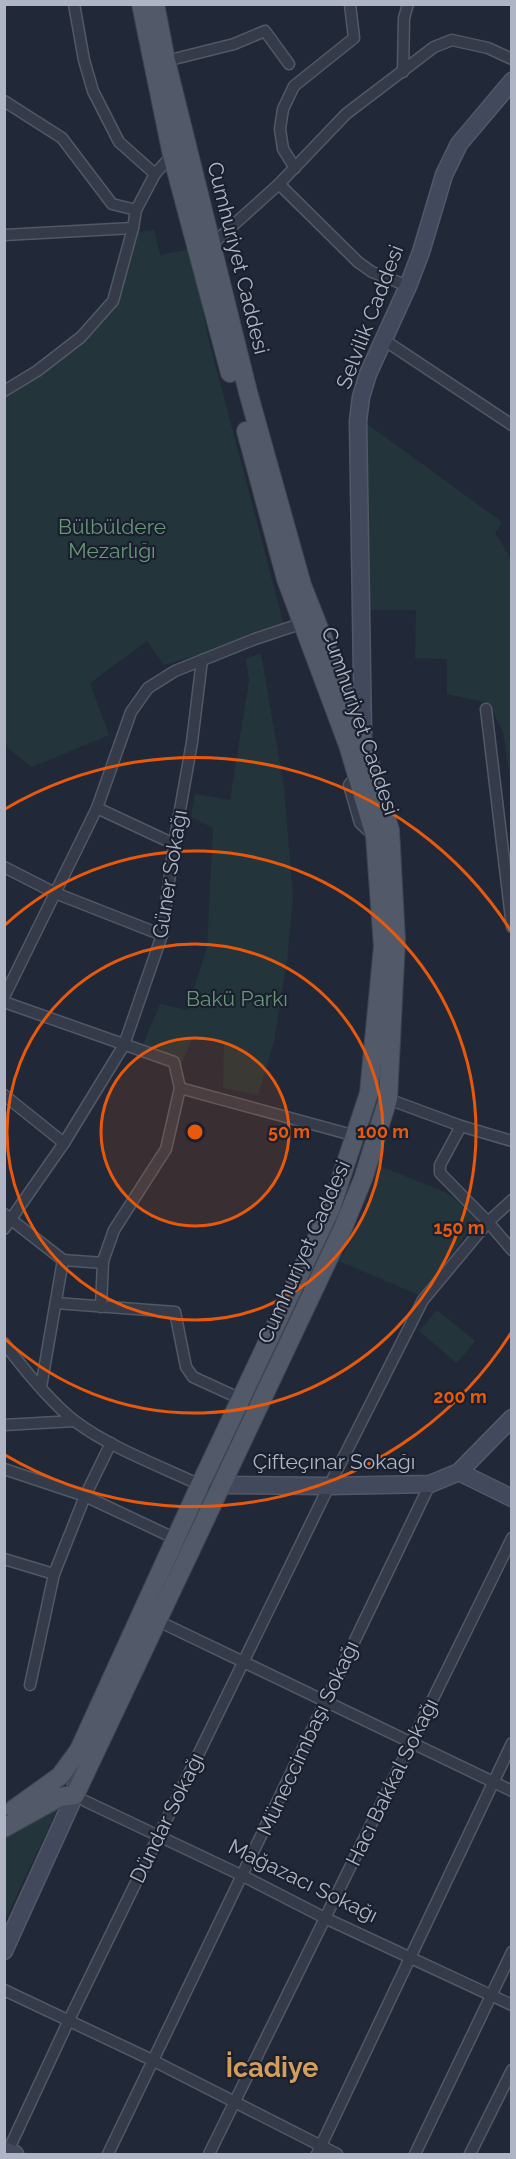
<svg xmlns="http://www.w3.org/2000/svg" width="516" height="2159" viewBox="0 0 516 2159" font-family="Raleway,sans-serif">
  <rect width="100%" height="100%" fill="#212939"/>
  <g fill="#23353a">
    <path d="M154,230L160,255L191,249L208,337L285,629L164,665L147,641L90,683L109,735L32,767L5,746L4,394L87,338L118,303L138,232Z"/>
    <path d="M352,413L502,522L495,533L512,560L511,785L503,731L488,703L447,694V659L415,658L416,610H370Z"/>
    <path d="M261,653L284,788L293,898L287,960L274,1042L258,1095L223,1088L224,1041L192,1039L181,1066L142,1047L160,1004L187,1010L207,948L213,828L191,817L195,794L230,800L249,681L246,659Z"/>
    <path d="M377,1165L445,1192L479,1217L421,1296L339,1261C352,1240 366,1217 372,1193C374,1184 374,1174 377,1165Z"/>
    <path d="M437,1310L475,1341L457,1363L419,1331Z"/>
    <path d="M52,1807L57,1810L5,1920V1835Z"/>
  </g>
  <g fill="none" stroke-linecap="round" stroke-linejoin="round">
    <defs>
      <g id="street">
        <path d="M74,4L84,60L93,91L119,142L155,174"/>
        <path d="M166,61L234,44L265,31L289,64"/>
        <path d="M403,72L404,18L408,4"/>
        <path d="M4,101L62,138L112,204L136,210"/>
        <path d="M295,168L283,149L280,129L283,109L294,86L354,38L350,4"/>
        <path d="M279,184L358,262L372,272L408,286"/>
        <path d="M4,235L133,228"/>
        <path d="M209,247L279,184L346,114L434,47L452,40L488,48L512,59"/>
        <path d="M384,340L512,425"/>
        <path d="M4,391L37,371L81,337L113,301L133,228L136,210L155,174L173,154"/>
        <path d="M486,709L512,927"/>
        <path d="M357,774L349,785L360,823L373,835"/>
        <path d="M97,808L174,844"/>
        <path d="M4,867L55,893L162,935"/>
        <path d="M4,997L97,808L131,712L148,688L175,671L255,639L306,622"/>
        <path d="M4,1002L174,1062L180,1088L166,1149L114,1230L103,1261L101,1307"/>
        <path d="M180,1088L356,1136"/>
        <path d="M4,1095L64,1143"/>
        <path d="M388,1099L461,1126L512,1141"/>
        <path d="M461,1126L440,1165V1173L488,1222L512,1250"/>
        <path d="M4,1214L63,1260L41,1387"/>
        <path d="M4,1229L64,1143L124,1045L162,935L174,844L192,742L202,660"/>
        <path d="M63,1260L103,1263"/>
        <path d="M56,1303L175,1312L186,1367L193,1377L241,1399"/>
        <path d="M4,1343C23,1368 51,1403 76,1422C111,1448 160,1466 200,1485H206"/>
        <path d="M4,1425L75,1421"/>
        <path d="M4,1469L85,1496L176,1539"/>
        <path d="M4,1559L54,1574"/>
        <path d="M156,1620L512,1791"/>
        <path d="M30,1685L54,1574L85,1496L111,1443"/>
        <path d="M85,1801L243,1876L325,1918L512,2005"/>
        <path d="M4,1990L152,2060L337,2154"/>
        <path d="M8,2151L68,2022L329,1486L423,1300L488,1222L512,1200"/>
        <path d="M108,2154L430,1484"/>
        <path d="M209,2154L512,1538"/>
        <path d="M317,2154L512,1743"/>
        <path d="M415,2154L512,1952"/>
        <path d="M470,2154L512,2070"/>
      </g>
      <g id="secondary">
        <path d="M363,735L358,421L361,397L368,374L408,286L421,252L444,175L459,144L512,81"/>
        <path d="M459,1472L512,1498"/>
        <path d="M221,1485L329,1486L430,1484L459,1472L512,1418"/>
        <path d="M4,1951L75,1795L79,1750"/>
        <path d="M4,2150L15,2154"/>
      </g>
      <g id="primary">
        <path d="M141,4L172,155L230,373"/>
        <path d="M14,1809L60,1776L79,1750L200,1485L331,1208L369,1093L383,946L375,836L348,745L286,579L246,431"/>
        <path d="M4,1828L60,1797L75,1795L343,1228L363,1179L388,1099L396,940L390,830L363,740L302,585L248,392L166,61L155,4"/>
      </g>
    </defs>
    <use href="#street" stroke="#525867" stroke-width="13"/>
    <use href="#secondary" stroke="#525867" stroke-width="19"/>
    <use href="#primary" stroke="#3e4452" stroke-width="20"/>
    <use href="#street" stroke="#353b49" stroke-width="10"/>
    <use href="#secondary" stroke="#43495c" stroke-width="16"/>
    <use href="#primary" stroke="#525a69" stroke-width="18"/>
  </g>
  <circle cx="195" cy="1132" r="94" fill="#e8590c" fill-opacity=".12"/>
  <g fill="none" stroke="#e8590c" stroke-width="3">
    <circle cx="195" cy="1132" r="94"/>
    <circle cx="195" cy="1132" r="188"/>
    <path d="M5 925A281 281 0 1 1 5 1339"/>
    <path d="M511 1333A375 375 0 0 1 5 1455M5 809A375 375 0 0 1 511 931"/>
  </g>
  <g text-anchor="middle" stroke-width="4.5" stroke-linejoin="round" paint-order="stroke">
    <g font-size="21" fill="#afb5c5" stroke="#1a202e">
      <text transform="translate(238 258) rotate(76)" y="7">Cumhuriyet Caddesi</text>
      <text transform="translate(370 317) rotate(-69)" y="7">Selvilik Caddesi</text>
      <text transform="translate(360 721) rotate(71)" y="7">Cumhuriyet Caddesi</text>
      <text transform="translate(170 874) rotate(-81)" y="7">Güner Sokağı</text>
      <text transform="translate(304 1252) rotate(-66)" y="7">Cumhuriyet Caddesi</text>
      <text x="334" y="1469">Çifteçınar Sokağı</text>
      <text transform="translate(308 1738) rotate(-65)" y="7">Müneccimbaşı Sokağı</text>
      <text transform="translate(392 1782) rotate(-64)" y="7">Hacı Bakkal Sokağı</text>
      <text transform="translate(167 1818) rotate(-64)" y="7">Dündar Sokağı</text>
      <text transform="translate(303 1881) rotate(26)" y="7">Mağazacı Sokağı</text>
    </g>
    <g font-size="21" fill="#679677" stroke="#1a202e">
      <text x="112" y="534">Bülbüldere<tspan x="112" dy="24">Mezarlığı</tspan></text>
      <text x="237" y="1006">Bakü Parkı</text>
    </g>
    <g font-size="27" font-weight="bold" fill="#d29d5d" stroke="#1a202e">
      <text x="272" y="2077">İcadiye</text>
    </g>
  </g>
  <circle cx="195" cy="1132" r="9" fill="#e8590c" stroke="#1a202e" stroke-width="3"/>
  <g font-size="18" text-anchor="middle" font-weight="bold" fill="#e8590c" stroke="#1a202e" stroke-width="4.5" stroke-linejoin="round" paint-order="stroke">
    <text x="289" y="1138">50 m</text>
    <text x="383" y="1138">100 m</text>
    <text x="459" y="1234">150 m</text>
    <text x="460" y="1403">200 m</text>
  </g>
  <rect width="516" height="2159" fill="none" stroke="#afb5c5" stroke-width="12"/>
</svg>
